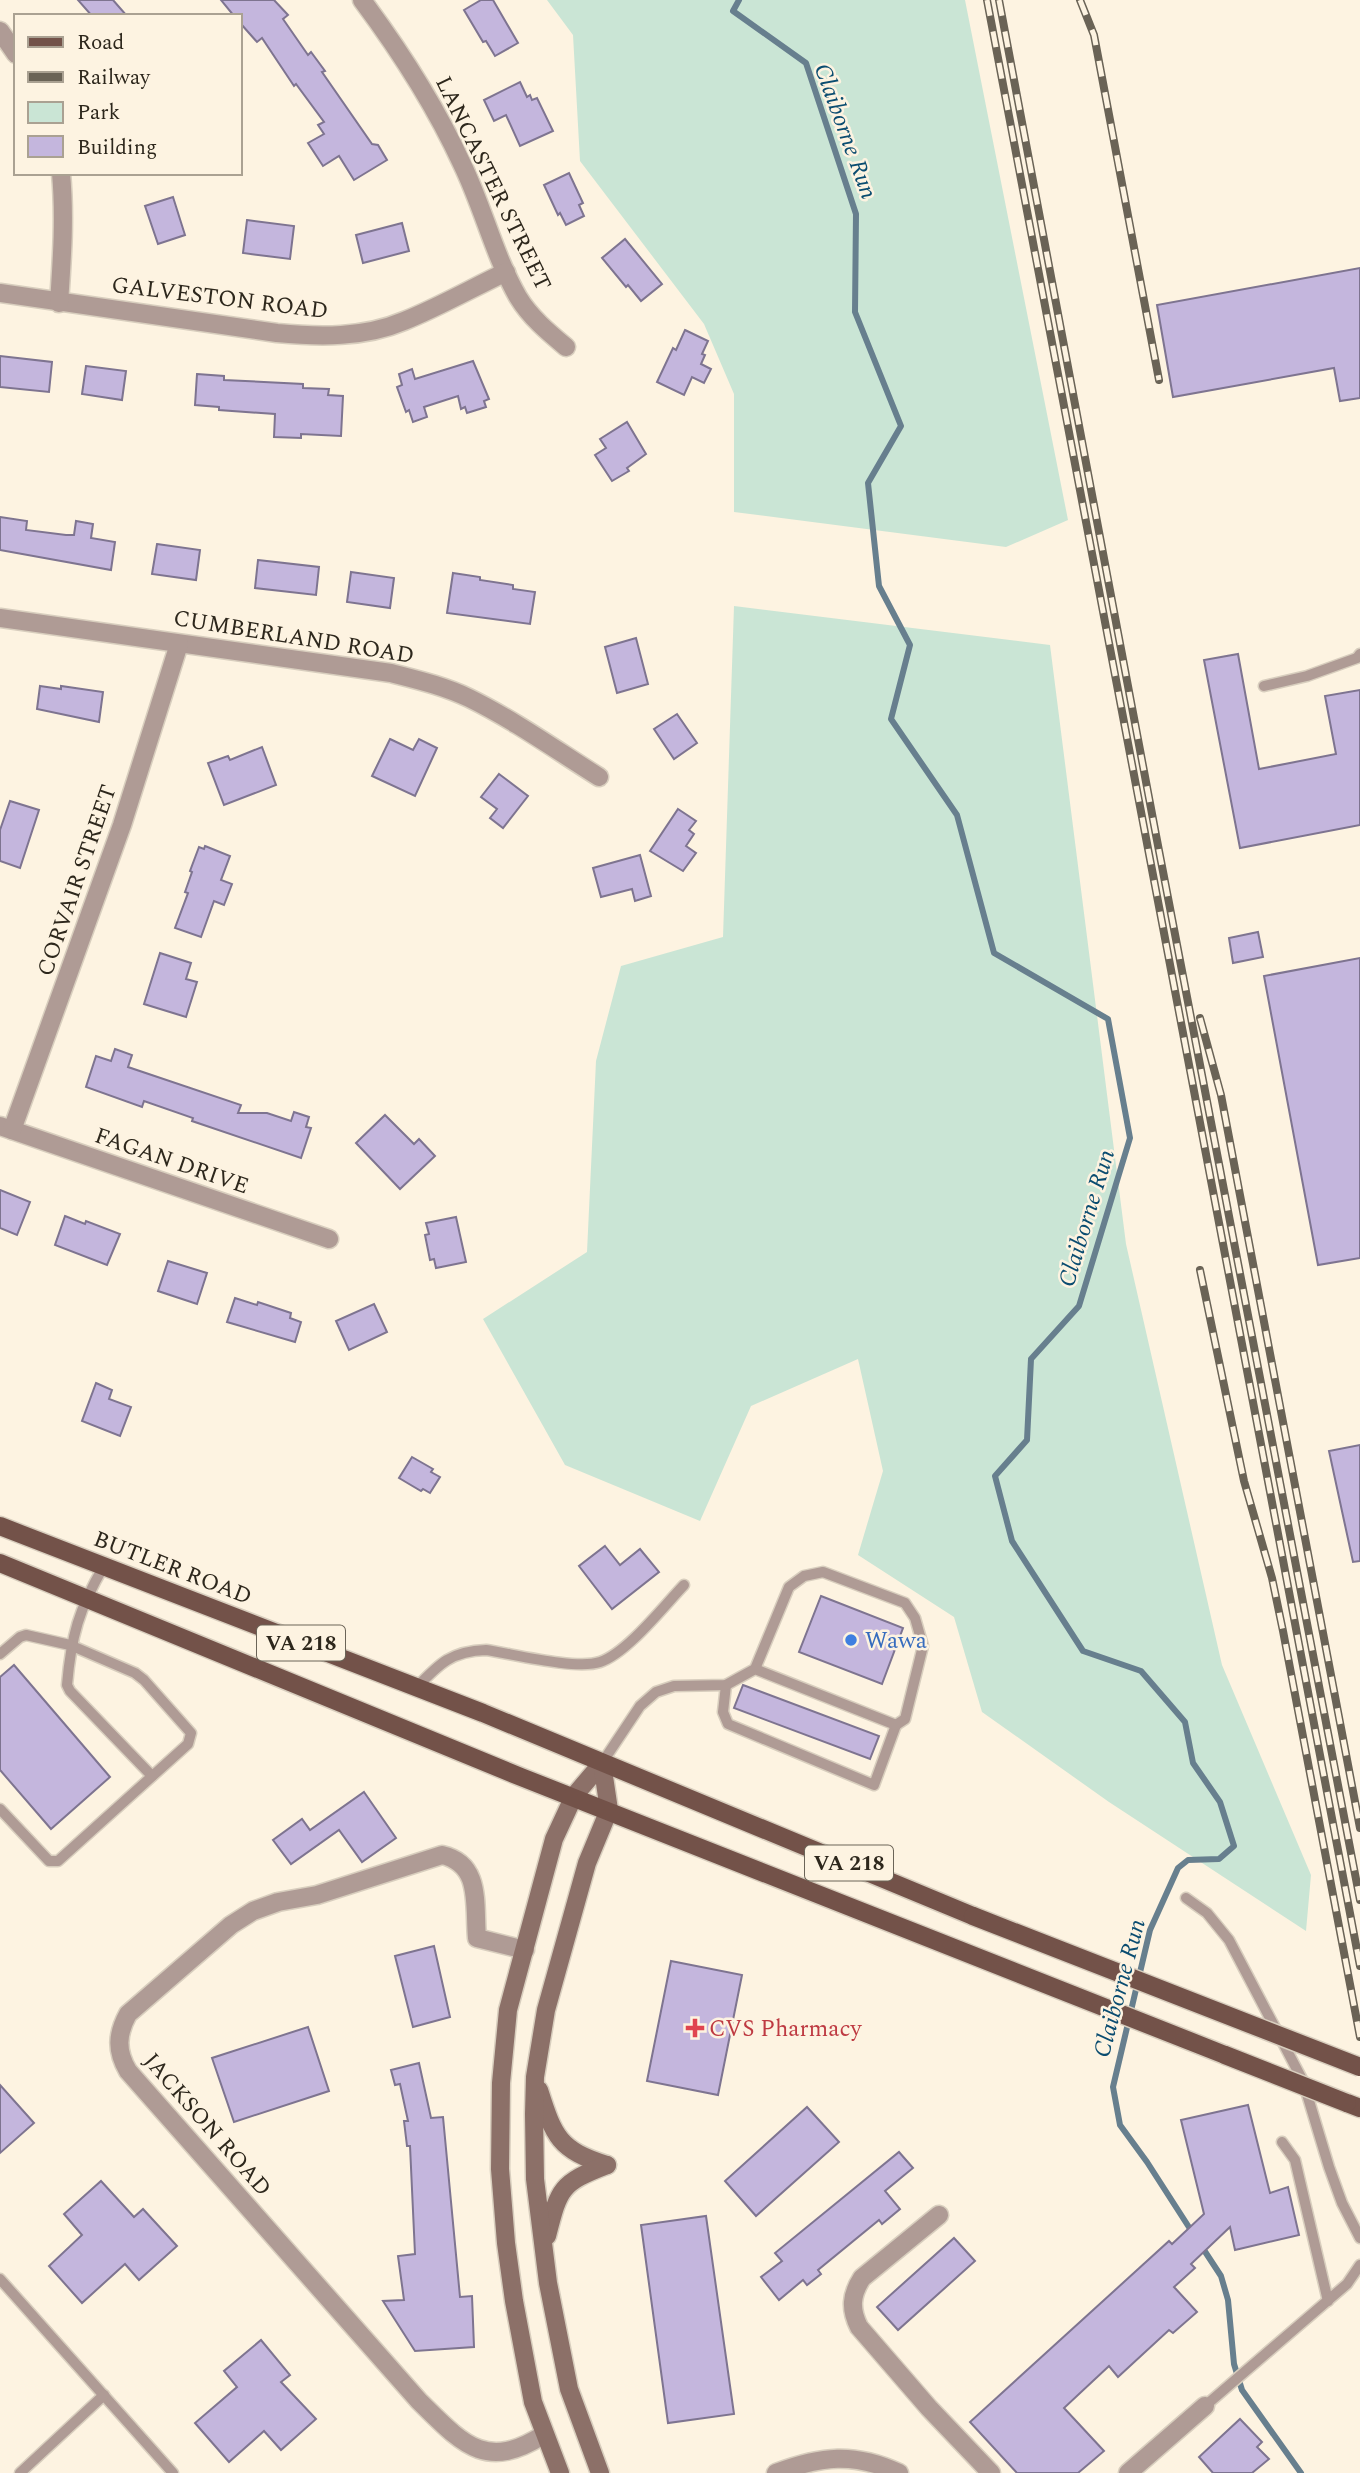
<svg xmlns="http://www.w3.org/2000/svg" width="1360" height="2473" viewBox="0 0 1360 2473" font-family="Spectral,serif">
  <rect width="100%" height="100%" fill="#fdf3e1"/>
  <g fill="#cae5d5">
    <path d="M547,0H965L1068,520L1006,547L734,512V394L704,324L580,161L573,35Z"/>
    <path d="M734,606L1050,645L1126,1244L1222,1665L1311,1875L1306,1931L1109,1802L982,1712L954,1617L858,1555L883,1471L858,1359L751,1406L700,1521L565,1465L483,1319L587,1252L596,1061L621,966L723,937Z"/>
  </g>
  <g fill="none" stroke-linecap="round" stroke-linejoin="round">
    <g stroke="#677f8e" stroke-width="6">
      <path d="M739,0L733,11L806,63L856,214L855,312L901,426L868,483L879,586L910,645L891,719L957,815L994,953L1108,1019L1130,1138L1079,1306L1031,1359L1027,1440L995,1476L1012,1541L1083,1651L1141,1671L1185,1722L1193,1763L1220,1802L1234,1846L1219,1859L1188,1860L1178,1868L1150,1930L1113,2087L1120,2125L1147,2162L1194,2235"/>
      <path d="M1202,2247L1221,2276L1228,2300L1234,2364L1242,2390L1301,2473"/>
    </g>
  </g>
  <g fill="#c4b6dd" stroke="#7e7490" stroke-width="2">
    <path d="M78,0H113L127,16H92Z"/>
    <path d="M221,0H274L288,15L283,19L308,55L311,52L325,71L322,72L372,144L378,145L387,160L354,180L339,156L323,166L308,143L324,134L318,125L324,122L296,84L294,86L262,38L257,42L241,24L240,16H234Z"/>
    <path d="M481,0H493L518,43L495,56L486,41L483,42L464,10Z"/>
    <path d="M520,82L527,97L530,95L532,100L537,98L553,131L520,146L506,115L494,121L484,100Z"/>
    <path d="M569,173L583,203L579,205L584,216L566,225L560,213L558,215L544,185Z"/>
    <path d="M173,197L185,235L158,244L145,206Z"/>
    <path d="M247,220L294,226L290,259L243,253Z"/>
    <path d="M402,223L409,251L363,263L356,235Z"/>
    <path d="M625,239L662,284L641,301L628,285L626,287L602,258Z"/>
    <path d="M1360,268V398L1340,401L1334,368L1173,397L1157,305Z"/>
    <path d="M685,330L708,341L702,354L705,355L701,364L711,369L704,383L692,377L684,395L657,382L673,348L676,350Z"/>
    <path d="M0,356L52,362L49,392L0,387Z"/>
    <path d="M473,361L489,399L484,401L486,407L467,413L465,407L461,409L458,396L424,407L427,417L413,422L409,410L406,412L397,387L402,385L399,374L412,369L415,379Z"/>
    <path d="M86,366L126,371L122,400L82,394Z"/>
    <path d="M197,374L224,376V380L303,384V388L329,389L328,395L343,396L341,436L301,434V438L274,437L275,414L219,410V407L195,405Z"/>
    <path d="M627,422L646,454L627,468L629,471L612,481L595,455L606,448L600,439Z"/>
    <path d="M0,517L27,521L26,530L66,535H74L76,521L93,524L91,538L115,542L111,570L0,550Z"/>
    <path d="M157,544L200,550L196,580L152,574Z"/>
    <path d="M258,560L319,567L316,595L255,588Z"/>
    <path d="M351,572L394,578L390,608L347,602Z"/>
    <path d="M453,573L480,577V580L513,585V589L535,592L530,624L447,613Z"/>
    <path d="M636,638L648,684L617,693L605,647Z"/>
    <path d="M1238,654L1259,769L1336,754L1325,696L1360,690V825L1240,848L1204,660Z"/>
    <path d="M40,686L61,689V686L103,692L99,722L37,709Z"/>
    <path d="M677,714L697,743L674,759L654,729Z"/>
    <path d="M390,739L413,750L419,739L437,748L415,796L372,776Z"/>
    <path d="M262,747L276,785L224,805L208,763L228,756L230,760Z"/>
    <path d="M499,774L528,796L503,828L490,818L497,809L481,797Z"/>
    <path d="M10,801L39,810L20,868L0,861V830Z"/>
    <path d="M678,809L696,821L689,830L694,834L686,846L696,853L683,871L650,851Z"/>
    <path d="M205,846L230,856L221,880L232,884L224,905L214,901L201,937L175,928L188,893L185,892L192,872L190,871L199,847L204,849Z"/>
    <path d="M640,855L651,896L635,901L632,889L601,897L593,868Z"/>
    <path d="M1258,932L1263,957L1233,963L1229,938Z"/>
    <path d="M160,953L191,963L186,979L197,982L186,1017L144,1004Z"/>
    <path d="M1360,958V1258L1318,1265L1264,976Z"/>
    <path d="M115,1049L132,1055L128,1067L241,1105L238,1113H267L291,1121L294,1112L309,1117L306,1127L311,1128L301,1158L192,1121L193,1118L144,1101L142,1107L86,1087L96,1056L111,1061Z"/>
    <path d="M385,1115L414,1144L419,1139L435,1156L400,1189L356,1143Z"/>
    <path d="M0,1190L30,1202L17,1235L0,1228Z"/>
    <path d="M65,1216L85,1224L86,1221L120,1234L107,1265L55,1245Z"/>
    <path d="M456,1217L466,1262L436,1268L434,1259L430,1260L425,1235L429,1234L426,1223Z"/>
    <path d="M168,1261L207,1273L197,1304L158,1291Z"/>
    <path d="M235,1298L257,1305L258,1302L291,1313L290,1318L301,1322L295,1342L227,1322Z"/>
    <path d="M374,1304L387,1332L349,1350L336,1321Z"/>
    <path d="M96,1383L112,1390L109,1399L131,1407L120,1436L82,1421Z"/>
    <path d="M1360,1445V1561L1353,1562L1329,1451Z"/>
    <path d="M412,1457L433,1469L431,1472L440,1477L430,1493L423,1489L421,1491L399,1478Z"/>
    <path d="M605,1546L620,1565L640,1549L659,1572L612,1609L579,1566Z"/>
    <path d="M821,1596L903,1628L882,1684L799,1652Z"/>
    <path d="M14,1665L110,1777L51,1829L0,1770V1677Z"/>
    <path d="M743,1685L879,1736L870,1759L734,1708Z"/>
    <path d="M364,1792L396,1838L362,1862L339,1830L291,1864L273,1840L302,1819L310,1830Z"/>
    <path d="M434,1946L450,2017L413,2027L395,1956Z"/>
    <path d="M671,1961L742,1975L718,2095L647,2081Z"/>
    <path d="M308,2027L329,2091L234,2122L212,2058Z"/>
    <path d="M419,2063L431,2118L443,2117L460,2297L472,2296L474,2347L415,2351L383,2301L404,2300L398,2256L415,2254L410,2146H407L404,2121H408L400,2084L395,2085L391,2070Z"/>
    <path d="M0,2085L34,2123L0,2153Z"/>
    <path d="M1248,2105L1270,2193L1288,2187L1299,2235L1235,2250L1230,2227L1191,2264L1195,2268L1174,2287L1197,2312L1173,2333L1169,2330L1118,2377L1109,2366L1064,2408L1104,2451L1078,2473H1017L970,2422L1169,2241L1172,2244L1204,2214L1181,2120Z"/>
    <path d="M807,2107L839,2142L756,2216L725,2181Z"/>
    <path d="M899,2152L913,2168L885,2191L900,2209L882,2224L879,2220L818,2270L821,2274L807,2285L803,2280L779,2300L761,2277L782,2261L775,2253Z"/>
    <path d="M101,2181L134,2217L143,2209L177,2246L139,2280L125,2264L82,2303L49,2266L82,2235L64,2214Z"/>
    <path d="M706,2216L734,2414L668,2423L641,2225Z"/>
    <path d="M954,2238L975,2261L898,2330L877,2307Z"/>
    <path d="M261,2340L290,2375L281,2382L316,2419L281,2450L264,2431L229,2462L195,2423L237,2387L224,2371Z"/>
    <path d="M1240,2419L1262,2442L1257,2447L1269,2459L1252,2473H1213L1199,2457Z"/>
  </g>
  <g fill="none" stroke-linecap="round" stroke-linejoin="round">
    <defs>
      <g id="lane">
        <path d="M1264,686L1307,676L1357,658L1360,654"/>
        <path d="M104,1566C79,1608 71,1637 67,1685L70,1691L152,1776"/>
        <path d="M0,1654L20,1637L26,1635L70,1645L135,1673L144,1680L191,1733L188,1744L58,1861H49L0,1809"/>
        <path d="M726,1685L723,1712L728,1724L874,1785L896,1725"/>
        <path d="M416,1688C439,1664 451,1651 486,1650C513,1654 576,1670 600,1662C627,1653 663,1607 684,1585"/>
        <path d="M602,1763L640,1706L656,1692L674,1686L726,1685L755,1669L789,1587L804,1576L823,1572L905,1603L915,1618L923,1646L905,1719L896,1725L755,1669"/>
        <path d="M1186,1898L1207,1913L1229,1940L1303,2081L1329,2167L1342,2203L1360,2238"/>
        <path d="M1282,2142L1295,2160L1328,2301"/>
        <path d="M0,2279L173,2473"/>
        <path d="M1205,2406L1347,2284L1360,2265"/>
        <path d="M20,2473L104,2395"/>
      </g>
      <g id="street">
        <path d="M362,0C400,51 435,105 462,164C483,207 494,255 518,297C530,317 548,332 566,347"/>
        <path d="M0,31L16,54"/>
        <path d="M0,293L277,333C319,337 364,338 404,321C439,307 472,288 506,272"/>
        <path d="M59,303C62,259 65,217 61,173"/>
        <path d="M0,618L391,673C418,680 444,686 469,698C514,720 556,750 599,777"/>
        <path d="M0,1126L329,1239"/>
        <path d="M12,1130L122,825L179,644"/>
        <path d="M525,1950L477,1938C474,1905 482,1864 442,1855L317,1895L278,1902L253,1911L231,1925L128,2014C117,2034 116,2051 128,2071L419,2401C462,2443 485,2472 543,2435"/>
        <path d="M939,2215L862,2278C851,2295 850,2309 859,2327L929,2408L991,2473"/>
        <path d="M776,2473C821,2456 854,2452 899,2473"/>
        <path d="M1128,2473L1205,2406"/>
      </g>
      <g id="secondary">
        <path d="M539,2090C554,2137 559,2150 607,2165"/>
        <path d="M547,2236C559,2189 560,2183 607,2165"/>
        <path d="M560,2473L533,2402L514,2301L506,2243L500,2169L501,2083L508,2010L554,1839L574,1796L602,1763"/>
        <path d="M600,2473L569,2389L548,2283L535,2179L534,2114L535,2077L546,2010L587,1863L609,1810L602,1763"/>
      </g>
      <g id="primary">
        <path d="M0,1526L483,1713L973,1916"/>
        <path d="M0,1563L521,1777L1225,2055"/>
        <path d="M1347,2103L1360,2108"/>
      </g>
    </defs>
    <use href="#lane" stroke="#d8cebe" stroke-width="13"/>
    <use href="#street" stroke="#d8cebe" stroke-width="21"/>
    <use href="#secondary" stroke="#d8cebe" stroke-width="21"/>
    <use href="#primary" stroke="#d8cebe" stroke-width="21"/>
    <use href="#lane" stroke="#af9b95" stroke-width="10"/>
    <use href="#street" stroke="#af9b95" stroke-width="18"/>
    <use href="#secondary" stroke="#8c7068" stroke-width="18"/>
    <use href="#primary" stroke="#735249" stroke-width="18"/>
    <defs>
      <g id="rail">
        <path d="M987,0L1360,1966"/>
        <path d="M999,0L1156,835L1360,1900"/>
        <path d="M1080,0L1094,35L1159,380"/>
        <path d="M1200,1018L1221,1095L1360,1828"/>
        <path d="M1200,1270L1244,1481L1272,1578L1283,1631L1360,2037"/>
      </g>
    </defs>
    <use href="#rail" stroke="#6a6356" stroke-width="8"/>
    <use href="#rail" stroke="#fdf3e1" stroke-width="5" stroke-dasharray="16" stroke-linecap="butt"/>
    <defs>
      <g id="primary-bridge">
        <path d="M973,1916L1360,2067"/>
        <path d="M1225,2055L1347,2103"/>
      </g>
    </defs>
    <use href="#primary-bridge" stroke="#d8cebe" stroke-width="21" stroke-linecap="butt"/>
    <use href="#primary-bridge" stroke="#735249" stroke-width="18"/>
  </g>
  <circle fill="#3f7fe0" stroke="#fdf3e1" stroke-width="2.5" cx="851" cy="1640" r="7"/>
  <path fill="#e0444e" stroke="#fdf3e1" stroke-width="2.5" d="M691.5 2017.5h7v7h7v7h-7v7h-7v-7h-7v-7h7z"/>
  <g text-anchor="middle" stroke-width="5" stroke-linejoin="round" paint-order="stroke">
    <g fill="#fdf3e1" stroke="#6b6457" stroke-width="2">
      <rect x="257" y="1625.5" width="88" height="35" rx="5"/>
      <rect x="805" y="1845.5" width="88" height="35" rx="5"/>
    </g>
    <g font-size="21" font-weight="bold" fill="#2d271c">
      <text x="301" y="1650">VA 218</text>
      <text x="849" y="1870">VA 218</text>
    </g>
    <g font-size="23" fill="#2d271c" stroke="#fdf3e1">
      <text transform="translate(494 183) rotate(64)" y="8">LANCASTER STREET</text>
      <text transform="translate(220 297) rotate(7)" y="8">GALVESTON ROAD</text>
      <text transform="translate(294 636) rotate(9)" y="8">CUMBERLAND ROAD</text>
      <text transform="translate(76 880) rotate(-71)" y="8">CORVAIR STREET</text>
      <text transform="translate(172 1160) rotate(19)" y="8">FAGAN DRIVE</text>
      <text transform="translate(173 1567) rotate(21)" y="8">BUTLER ROAD</text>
      <text transform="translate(208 2124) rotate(49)" y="8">JACKSON ROAD</text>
    </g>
    <g font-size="23" fill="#366cbe" stroke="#fdf3e1" text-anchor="start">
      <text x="865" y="1648">Wawa</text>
    </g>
    <g font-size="23" fill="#be3a42" stroke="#fdf3e1" text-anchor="start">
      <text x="709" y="2036">CVS Pharmacy</text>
    </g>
    <g font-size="24" font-style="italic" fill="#0a4c70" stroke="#fdf3e1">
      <text transform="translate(846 131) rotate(70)" y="8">Claiborne Run</text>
      <text transform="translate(1086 1218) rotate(-73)" y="8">Claiborne Run</text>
      <text transform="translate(1119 1988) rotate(-75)" y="8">Claiborne Run</text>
    </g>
  </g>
  <rect x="14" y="14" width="228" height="161" fill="#fdf3e1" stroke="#aaa192" stroke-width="2"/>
  <rect x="28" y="37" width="35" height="10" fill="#735249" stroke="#aaa192" stroke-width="2"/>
  <text x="77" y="49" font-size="21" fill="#2d271c">Road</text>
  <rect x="28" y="72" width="35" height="10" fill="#6a6356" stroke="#aaa192" stroke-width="2"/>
  <text x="77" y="84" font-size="21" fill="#2d271c">Railway</text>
  <rect x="28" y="102" width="35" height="21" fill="#cae5d5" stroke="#aaa192" stroke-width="2"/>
  <text x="77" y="119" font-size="21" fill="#2d271c">Park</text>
  <rect x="28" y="136" width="35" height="21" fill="#c4b6dd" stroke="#aaa192" stroke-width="2"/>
  <text x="77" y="154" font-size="21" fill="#2d271c">Building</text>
</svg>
